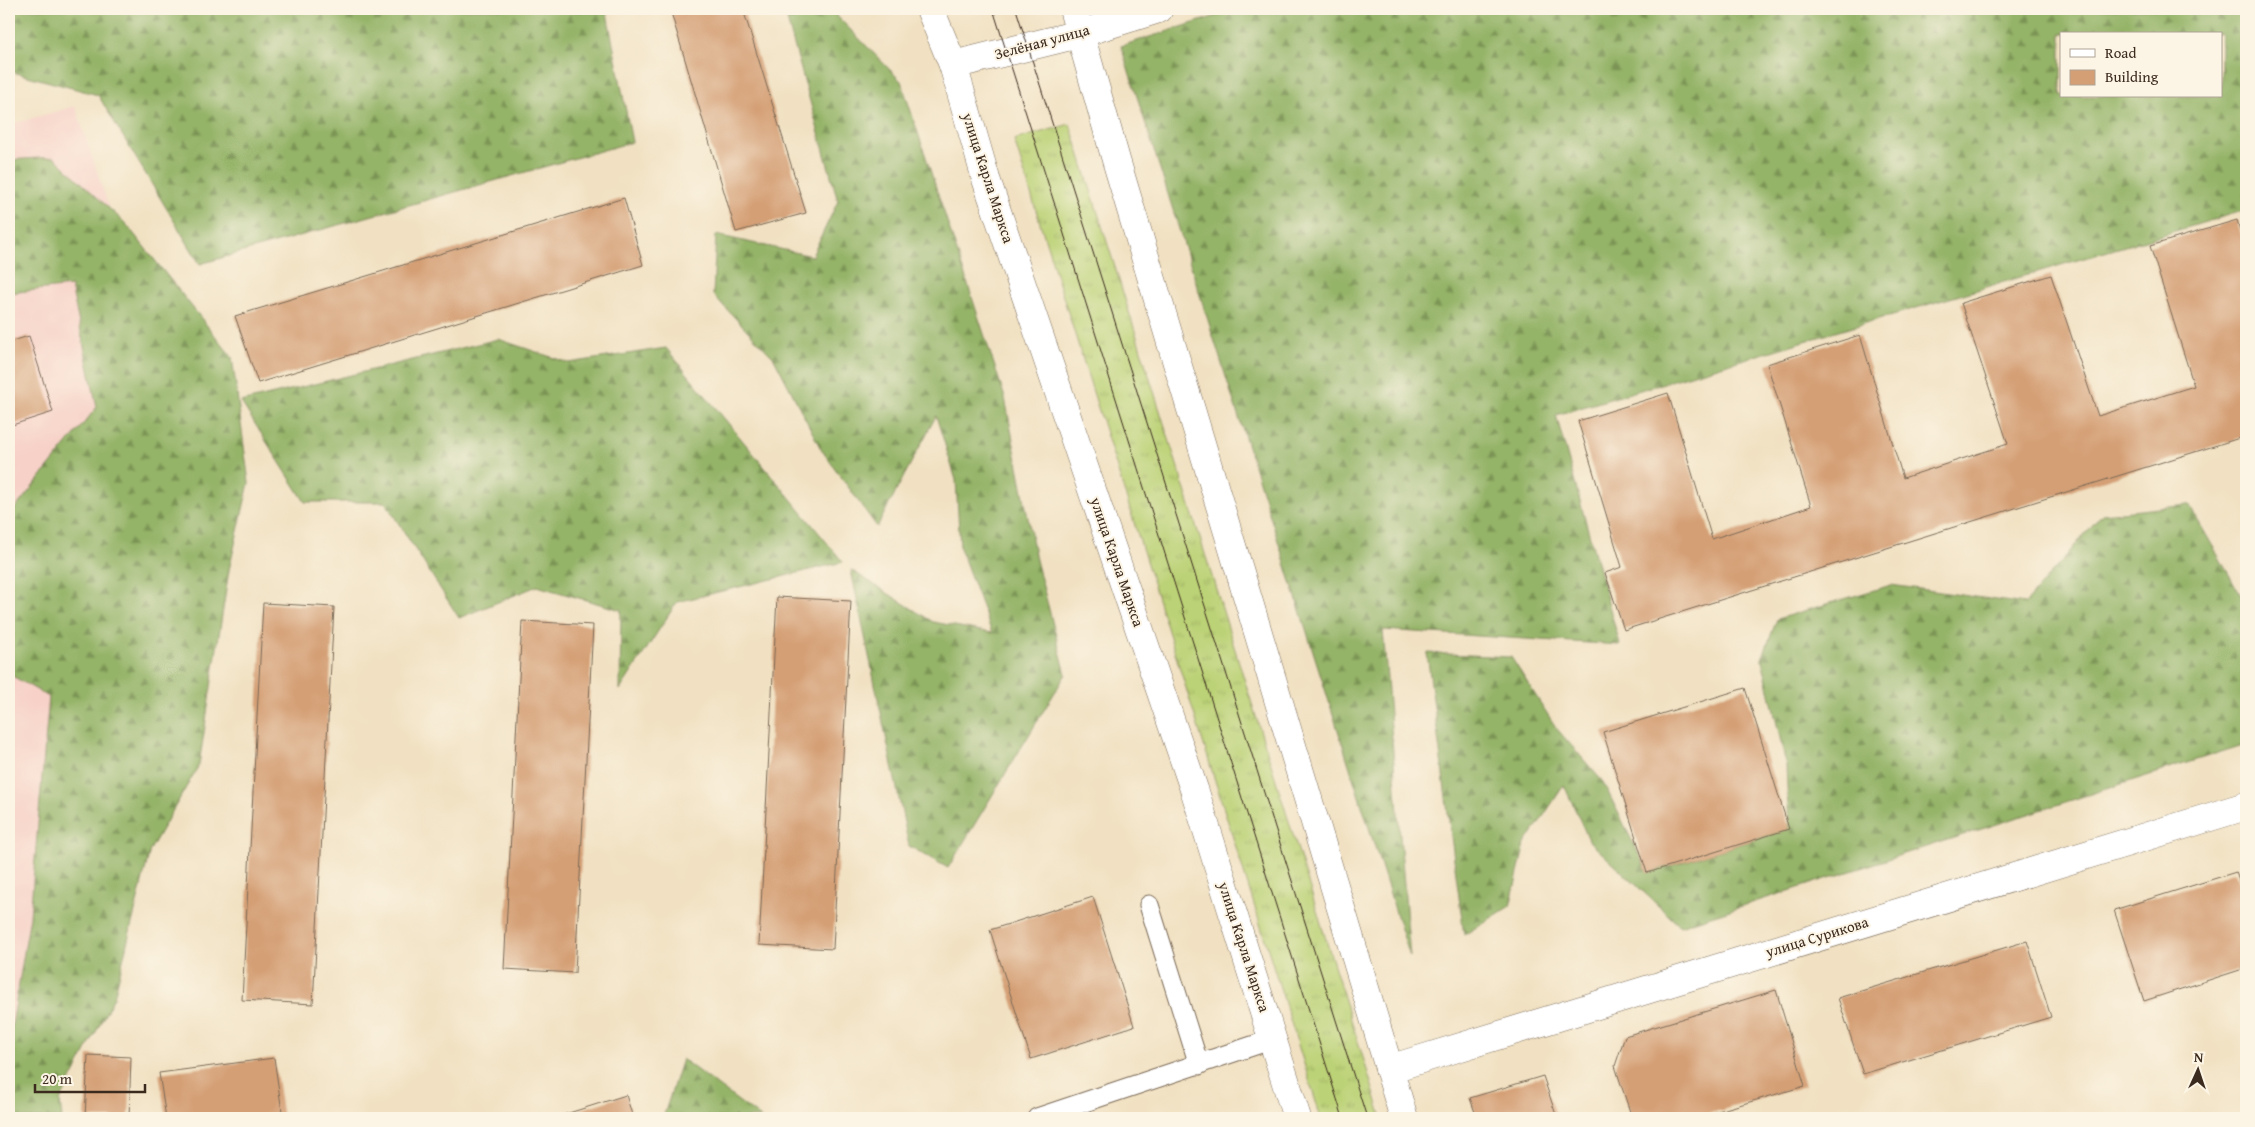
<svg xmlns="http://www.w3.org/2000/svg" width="2255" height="1127" viewBox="0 0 2255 1127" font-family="'Gentium Book Plus',serif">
  <defs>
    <pattern id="grass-tufts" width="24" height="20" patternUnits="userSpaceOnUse" patternTransform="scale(1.25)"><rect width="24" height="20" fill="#bbd276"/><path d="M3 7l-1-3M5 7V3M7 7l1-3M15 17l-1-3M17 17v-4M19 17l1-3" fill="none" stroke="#a2b466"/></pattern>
    <pattern id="forest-firs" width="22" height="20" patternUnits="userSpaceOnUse" patternTransform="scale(1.25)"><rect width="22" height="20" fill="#94b467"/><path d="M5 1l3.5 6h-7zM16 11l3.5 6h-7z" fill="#7a9354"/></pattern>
  </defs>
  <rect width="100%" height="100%" fill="#fcf5e5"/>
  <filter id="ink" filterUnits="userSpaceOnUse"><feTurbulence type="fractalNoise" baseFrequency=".02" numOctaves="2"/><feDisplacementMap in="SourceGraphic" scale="10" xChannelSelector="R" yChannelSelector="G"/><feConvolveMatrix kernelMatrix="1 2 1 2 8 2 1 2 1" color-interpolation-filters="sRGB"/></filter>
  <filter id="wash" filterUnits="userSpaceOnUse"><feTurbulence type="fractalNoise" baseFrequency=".0096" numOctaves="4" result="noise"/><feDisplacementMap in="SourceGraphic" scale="20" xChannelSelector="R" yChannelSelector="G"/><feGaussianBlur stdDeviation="1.12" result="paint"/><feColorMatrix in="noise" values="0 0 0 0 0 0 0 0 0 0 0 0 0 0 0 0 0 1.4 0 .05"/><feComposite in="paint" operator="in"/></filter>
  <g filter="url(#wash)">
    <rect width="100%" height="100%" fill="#f1e1c2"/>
    <g fill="#f7d1c7">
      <path d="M75,106L201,483L9,544V125Z"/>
      <path d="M9,628L80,633L33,1118H9Z"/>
    </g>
    <path fill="url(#grass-tufts)" stroke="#7b7e4a" d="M1070,124L1382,1118H1321L1014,140Z"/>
    <g fill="url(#forest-firs)" stroke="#686f42" fill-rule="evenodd">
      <path d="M9,9L178,10L534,9L607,13L632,142L200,264L98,95L9,71Z"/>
      <path d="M784,9H830L901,81L1005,398L1036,560L1066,674L948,868L909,846L851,570L933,622L992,633L960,548L956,480L936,416L877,527L821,449L774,358L713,295L716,235L812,256L838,201Z"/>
      <path d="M1238,9H2246V210L1556,415L1620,645L1383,630L1410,957L1121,46ZM2061,34H2221V96H2061Z"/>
      <path d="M54,157L126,224L232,357L249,483L229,570L199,765L150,850L114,997L60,1101L62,1118H9V1044L30,916L49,697L9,674V516L97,407L71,286L9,293V160Z"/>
      <path d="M498,339L569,363L666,348L843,562L677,602L620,690L621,610L537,586L459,618L385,502H305L241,402Z"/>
      <path d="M2189,505L2246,604V744L1680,926L1590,842L1564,785L1525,844L1510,906L1464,935L1427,653L1511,657L1557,729L1603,782L1648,873L1789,829L1786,764L1762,659L1777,619L1891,585L2025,604L2102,514Z"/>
      <path d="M682,1059L761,1118H663Z"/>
    </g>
    <g id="blocks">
      <g fill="#d49f74">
        <path d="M670,9H743L806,213L736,232Z"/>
        <path d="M624,198L643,265L258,383L235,316Z"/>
        <path d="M2237,220L2246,251V436L1624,630L1605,573L1622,567L1578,421L1668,393L1712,539L1811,506L1767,364L1860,335L1903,478L2008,444L1961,303L2051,275L2098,416L2194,386L2150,246Z"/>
        <path d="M29,336L53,412L9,426V342Z"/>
        <path d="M777,597L851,601L833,949L759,945Z"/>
        <path d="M263,603L334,607L313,1004L242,1000Z"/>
        <path d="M522,621L593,625L575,973L504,969Z"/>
        <path d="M1745,688L1789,829L1647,873L1603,732Z"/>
        <path d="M2236,872L2246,903V968L2144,1001L2114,910Z"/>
        <path d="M1093,897L1134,1026L1031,1059L990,930Z"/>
        <path d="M2027,941L2051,1017L1863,1074L1838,998Z"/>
        <path d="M1776,990L1805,1086L1694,1118H1632L1615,1066L1625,1036Z"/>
        <path d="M88,1055L131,1057L129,1118H85Z"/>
        <path d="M274,1058L283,1118H166L159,1073Z"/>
        <path d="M1543,1076L1557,1118H1477L1470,1098Z"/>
        <path d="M626,1095L633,1118H553Z"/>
      </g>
    </g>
  </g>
  <g filter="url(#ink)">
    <use href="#blocks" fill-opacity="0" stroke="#7b6a57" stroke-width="1"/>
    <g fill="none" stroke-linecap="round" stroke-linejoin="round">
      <defs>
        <g id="service">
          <path d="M1149,905L1199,1065"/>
          <path d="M1037,1118L1273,1039"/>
        </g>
        <g id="minor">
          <path d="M953,65L1079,34L1159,9"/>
          <path d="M1389,1069L2246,806"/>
        </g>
        <g id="tertiary">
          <path d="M930,9L953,65L986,179L1195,792L1297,1118"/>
          <path d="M1073,9L1116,160L1404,1118"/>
        </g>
      </defs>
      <use href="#service" stroke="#7b6a57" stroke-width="21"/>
      <use href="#minor" stroke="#7b6a57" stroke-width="29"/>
      <use href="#tertiary" stroke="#7b6a57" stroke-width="29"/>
      <use href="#service" stroke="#fff" stroke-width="19"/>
      <use href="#minor" stroke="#fff" stroke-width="28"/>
      <use href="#tertiary" stroke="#fff" stroke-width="28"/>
      <g stroke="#3b2a1e" stroke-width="1">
        <path d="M993,9L1343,1118"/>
        <path d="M1016,9L1367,1118"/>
      </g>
    </g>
  </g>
  <g text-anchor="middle" stroke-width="4" stroke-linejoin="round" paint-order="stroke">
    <g font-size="15" fill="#3b2a1e" stroke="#fcf5e5">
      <text transform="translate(1042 42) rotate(-15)" y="5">Зелёная улица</text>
      <text transform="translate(988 178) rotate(72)" y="5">улица Карла Маркса</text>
      <text transform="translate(1117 562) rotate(71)" y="5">улица Карла Маркса</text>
      <text transform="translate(1817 937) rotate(-17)" y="5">улица Сурикова</text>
      <text transform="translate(1244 947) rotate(72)" y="5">улица Карла Маркса</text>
    </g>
  </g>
  <rect width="2255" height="1127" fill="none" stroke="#fcf5e5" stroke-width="30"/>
  <rect x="2060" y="32" width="162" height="65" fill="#fcf5e5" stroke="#afa495"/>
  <rect x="2070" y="49" width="25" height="8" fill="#ffffff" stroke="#afa495"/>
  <text x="2105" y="58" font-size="15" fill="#3b2a1e">Road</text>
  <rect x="2070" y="70" width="25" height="15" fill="#d49f74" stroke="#afa495"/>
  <text x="2105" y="82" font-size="15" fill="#3b2a1e">Building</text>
  <g transform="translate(2198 1070) rotate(3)" stroke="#fcf5e5" stroke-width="4" paint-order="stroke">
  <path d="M0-4L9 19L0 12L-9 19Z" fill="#3b2a1e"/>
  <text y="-8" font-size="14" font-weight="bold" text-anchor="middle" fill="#3b2a1e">N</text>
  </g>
  <path d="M35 1084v8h110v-8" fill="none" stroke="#3b2a1e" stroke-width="2.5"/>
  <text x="42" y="1084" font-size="15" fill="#3b2a1e" stroke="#fcf5e5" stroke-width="4" paint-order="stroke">20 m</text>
</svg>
